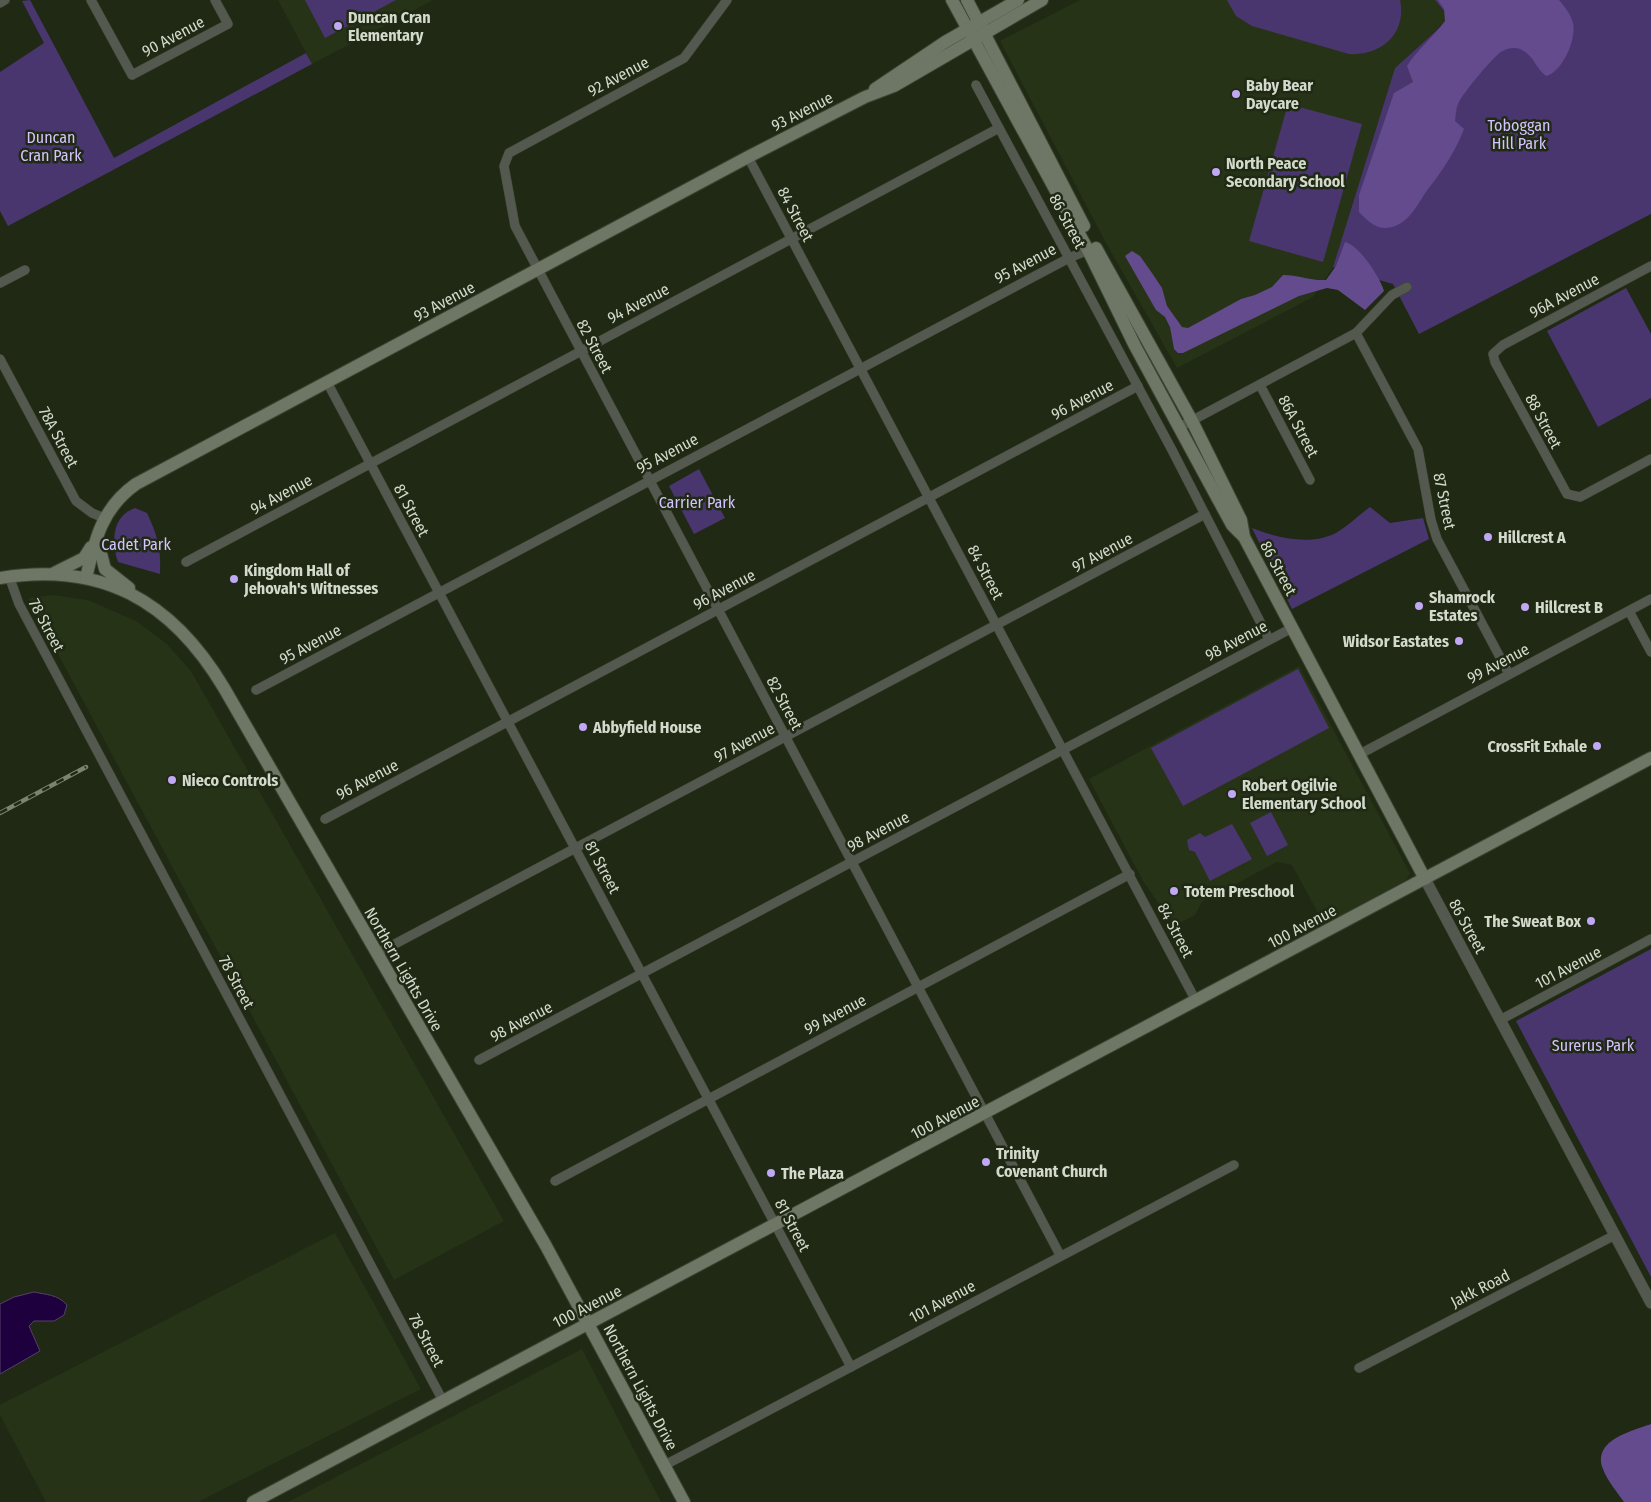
<svg xmlns="http://www.w3.org/2000/svg" width="1651" height="1502" viewBox="0 0 1651 1502" font-family="'Fira Sans Condensed',sans-serif">
  <rect width="100%" height="100%" fill="#1f2914"/>
  <g fill="#273317">
    <path d="M278,0H433L312,64Z"/>
    <path d="M1080,0H1435L1450,17L1395,68L1333,267L1313,297L1177,368L1106,243L1000,41Z"/>
    <path d="M53,595L88,600L136,621L167,644L191,671L504,1221L394,1280L28,598Z"/>
    <path d="M1299,666L1410,873L1406,880L1324,924L1292,865L1277,862L1202,902L1195,915L1174,926L1143,881L1089,779Z"/>
    <path d="M335,1233L421,1389L198,1502H46L0,1415V1405Z"/>
    <path d="M582,1349L661,1502H288Z"/>
  </g>
  <g fill="#4a366f">
    <path d="M30,0L114,158L306,53L312,64L8,226L0,211V72L44,43L22,1Z"/>
    <path d="M305,0H396L325,38Z"/>
    <path d="M1227,0H1400C1407,34 1381,56 1349,54L1252,26L1236,16Z"/>
    <path d="M1435,0H1651V214L1419,334L1393,284L1333,267L1395,68L1450,18Z"/>
    <path d="M1288,104L1362,124L1323,262L1249,241Z"/>
    <path d="M1626,288L1651,334V398L1598,427L1547,331Z"/>
    <path d="M699,469L725,518L694,534L669,486Z"/>
    <path d="M1370,507L1390,523L1423,518L1429,539L1292,609L1252,528C1277,538 1310,546 1336,533C1348,526 1359,515 1370,507Z"/>
    <path d="M135,508L147,513C158,537 161,548 160,574L118,562C111,542 112,516 135,508Z"/>
    <path d="M1298,669L1329,728L1183,806L1151,748Z"/>
    <path d="M1271,812L1288,845L1267,856L1250,823Z"/>
    <path d="M1232,824L1252,859L1210,881L1195,852L1189,850L1187,840L1200,833L1205,837Z"/>
    <path d="M1651,949V1277L1516,1021Z"/>
  </g>
  <g fill="#634b8e">
    <path d="M1438,0H1559C1564,6 1570,13 1572,20C1579,36 1562,73 1546,76C1535,68 1534,55 1520,49C1514,47 1507,48 1501,52C1494,56 1463,93 1459,102C1456,107 1456,114 1455,121L1464,129C1455,152 1443,170 1428,189C1417,204 1408,228 1384,228C1374,228 1365,218 1359,212V195L1394,93L1413,82L1407,66C1416,51 1433,37 1445,21L1444,9Z"/>
    <path d="M1345,242C1359,245 1380,277 1384,291L1365,310L1338,290L1327,288L1299,296L1183,353H1178L1174,349L1170,327L1165,317L1156,310L1125,256L1132,251L1140,256L1152,273L1162,288L1167,306L1182,327L1188,328L1241,299L1255,295L1272,287L1283,275C1298,275 1311,281 1326,280L1336,266Z"/>
    <path d="M1651,1424V1502H1624C1617,1492 1607,1480 1603,1469C1592,1440 1632,1431 1651,1424Z"/>
  </g>
  <path fill="#1f003f" stroke="#554169" d="M34,1292C47,1295 57,1294 67,1305L64,1315L54,1321H34L29,1326L40,1351L0,1374V1304L14,1297Z"/>
  <g fill="none" stroke-linecap="round" stroke-linejoin="round">
    <defs>
      <g id="minor">
        <path d="M91,0L132,75L228,24L215,0"/>
        <path d="M727,0L684,58L509,153L504,166L515,226L1060,1255"/>
        <path d="M0,3L5,0"/>
        <path d="M976,85L1172,450L1269,639"/>
        <path d="M748,157L1196,1001"/>
        <path d="M1651,266L1503,345L1493,354L1495,362L1567,494L1580,497L1651,459"/>
        <path d="M0,283L25,270"/>
        <path d="M1356,333L1418,449L1431,520L1437,539L1509,674"/>
        <path d="M0,359L76,501L92,513L104,518"/>
        <path d="M327,382L851,1367"/>
        <path d="M1260,385L1310,480"/>
        <path d="M1178,428L1356,333L1392,295L1407,287"/>
        <path d="M186,562L999,128"/>
        <path d="M9,576L19,604L443,1401"/>
        <path d="M1629,611L1651,652"/>
        <path d="M256,690L1069,258L1093,248"/>
        <path d="M1360,754L1651,599"/>
        <path d="M325,819L1138,386"/>
        <path d="M376,954L1205,514"/>
        <path d="M1500,1020L1651,939"/>
        <path d="M479,1060L1292,628"/>
        <path d="M555,1181L1130,874"/>
        <path d="M1359,1368L1615,1235"/>
        <path d="M665,1465L1234,1165"/>
      </g>
      <path id="tertiary" d="M1425,879L1651,1303"/>
      <g id="secondary">
        <path d="M952,0L1088,250L1135,346L1232,525L1244,537L1425,879"/>
        <path d="M967,0L1084,226"/>
        <path d="M875,89L945,42L1018,0"/>
        <path d="M1096,248L1192,421L1241,520L1244,537"/>
        <path d="M97,538L105,569L129,588"/>
        <path d="M54,573L84,558L91,547"/>
        <path d="M0,578C102,561 172,601 224,688L546,1246L684,1502"/>
        <path d="M86,578C95,539 102,508 136,484L748,157L865,97L894,86L1042,0"/>
        <path d="M253,1502L1651,758"/>
      </g>
    </defs>
    <use href="#minor" stroke="#3c4531" stroke-width="10"/>
    <use href="#tertiary" stroke="#3c4531" stroke-width="12"/>
    <use href="#secondary" stroke="#3c4531" stroke-width="14"/>
    <use href="#minor" stroke="#54594f" stroke-width="9"/>
    <use href="#tertiary" stroke="#54594f" stroke-width="11"/>
    <use href="#secondary" stroke="#6e7665" stroke-width="12"/>
    <defs>
      <path id="rail" d="M0,813L86,767"/>
    </defs>
    <use href="#rail" stroke="#7b8372" stroke-width="4.5"/>
    <use href="#rail" stroke="#1f2914" stroke-width="2.5" stroke-dasharray="8" stroke-linecap="butt"/>
  </g>
  <g fill="#c0a8f4" stroke="#1f2914" stroke-width="2">
    <circle cx="338" cy="26" r="5"/>
    <circle cx="1236" cy="94" r="5"/>
    <circle cx="1216" cy="172" r="5"/>
    <circle cx="1488" cy="537" r="5"/>
    <circle cx="234" cy="579" r="5"/>
    <circle cx="1419" cy="606" r="5"/>
    <circle cx="1525" cy="607" r="5"/>
    <circle cx="1459" cy="641" r="5"/>
    <circle cx="583" cy="727" r="5"/>
    <circle cx="1597" cy="746" r="5"/>
    <circle cx="172" cy="780" r="5"/>
    <circle cx="1232" cy="794" r="5"/>
    <circle cx="1174" cy="891" r="5"/>
    <circle cx="1591" cy="921" r="5"/>
    <circle cx="986" cy="1162" r="5"/>
    <circle cx="771" cy="1173" r="5"/>
  </g>
  <g text-anchor="middle" stroke-width="5" stroke-linejoin="round" paint-order="stroke">
    <g font-size="16" font-weight="bold" fill="#d3dacc" stroke="#1f2914" text-anchor="start">
      <text x="348" y="23">Duncan Cran<tspan x="348" dy="18">Elementary</tspan></text>
      <text x="1246" y="91">Baby Bear<tspan x="1246" dy="18">Daycare</tspan></text>
      <text x="1226" y="169">North Peace<tspan x="1226" dy="18">Secondary School</tspan></text>
      <text x="1498" y="543">Hillcrest A</text>
      <text x="244" y="576">Kingdom Hall of<tspan x="244" dy="18">Jehovah's Witnesses</tspan></text>
      <text x="1429" y="603">Shamrock<tspan x="1429" dy="18">Estates</tspan></text>
      <text x="1535" y="613">Hillcrest B</text>
      <text x="1449" y="647" text-anchor="end">Widsor Eastates</text>
      <text x="593" y="733">Abbyfield House</text>
      <text x="1587" y="752" text-anchor="end">CrossFit Exhale</text>
      <text x="182" y="786">Nieco Controls</text>
      <text x="1242" y="791">Robert Ogilvie<tspan x="1242" dy="18">Elementary School</tspan></text>
      <text x="1184" y="897">Totem Preschool</text>
      <text x="1581" y="927" text-anchor="end">The Sweat Box</text>
      <text x="996" y="1159">Trinity<tspan x="996" dy="18">Covenant Church</tspan></text>
      <text x="781" y="1179">The Plaza</text>
    </g>
    <g font-size="16" fill="#d3dacc" stroke="#1f2914">
      <text transform="translate(173 36) rotate(-28)" y="6">90 Avenue</text>
      <text transform="translate(618 76) rotate(-28)" y="6">92 Avenue</text>
      <text transform="translate(802 111) rotate(-27)" y="6">93 Avenue</text>
      <text transform="translate(796 214) rotate(62)" y="6">84 Street</text>
      <text transform="translate(1068 221) rotate(62)" y="6">86 Street</text>
      <text transform="translate(1025 263) rotate(-28)" y="6">95 Avenue</text>
      <text transform="translate(1564 295) rotate(-28)" y="6">96A Avenue</text>
      <text transform="translate(444 301) rotate(-28)" y="6">93 Avenue</text>
      <text transform="translate(638 303) rotate(-28)" y="6">94 Avenue</text>
      <text transform="translate(595 346) rotate(62)" y="6">82 Street</text>
      <text transform="translate(1082 399) rotate(-28)" y="6">96 Avenue</text>
      <text transform="translate(1544 421) rotate(62)" y="6">88 Street</text>
      <text transform="translate(1299 426) rotate(62)" y="6">86A Street</text>
      <text transform="translate(59 437) rotate(62)" y="6">78A Street</text>
      <text transform="translate(667 453) rotate(-28)" y="6">95 Avenue</text>
      <text transform="translate(281 494) rotate(-28)" y="6">94 Avenue</text>
      <text transform="translate(1445 501) rotate(78)" y="6">87 Street</text>
      <text transform="translate(412 510) rotate(62)" y="6">81 Street</text>
      <text transform="translate(1102 552) rotate(-28)" y="6">97 Avenue</text>
      <text transform="translate(1279 568) rotate(62)" y="6">86 Street</text>
      <text transform="translate(986 572) rotate(62)" y="6">84 Street</text>
      <text transform="translate(724 589) rotate(-28)" y="6">96 Avenue</text>
      <text transform="translate(47 625) rotate(62)" y="6">78 Street</text>
      <text transform="translate(1236 640) rotate(-28)" y="6">98 Avenue</text>
      <text transform="translate(310 644) rotate(-28)" y="6">95 Avenue</text>
      <text transform="translate(1498 663) rotate(-28)" y="6">99 Avenue</text>
      <text transform="translate(785 703) rotate(62)" y="6">82 Street</text>
      <text transform="translate(744 742) rotate(-28)" y="6">97 Avenue</text>
      <text transform="translate(367 779) rotate(-28)" y="6">96 Avenue</text>
      <text transform="translate(878 831) rotate(-28)" y="6">98 Avenue</text>
      <text transform="translate(603 867) rotate(62)" y="6">81 Street</text>
      <text transform="translate(1302 926) rotate(-28)" y="6">100 Avenue</text>
      <text transform="translate(1468 926) rotate(61)" y="6">86 Street</text>
      <text transform="translate(1176 930) rotate(62)" y="6">84 Street</text>
      <text transform="translate(1568 967) rotate(-28)" y="6">101 Avenue</text>
      <text transform="translate(404 969) rotate(60)" y="6">Northern Lights Drive</text>
      <text transform="translate(237 982) rotate(62)" y="6">78 Street</text>
      <text transform="translate(835 1014) rotate(-28)" y="6">99 Avenue</text>
      <text transform="translate(521 1021) rotate(-28)" y="6">98 Avenue</text>
      <text transform="translate(945 1117) rotate(-28)" y="6">100 Avenue</text>
      <text transform="translate(793 1225) rotate(62)" y="6">81 Street</text>
      <text transform="translate(1480 1288) rotate(-27)" y="6">Jakk Road</text>
      <text transform="translate(942 1301) rotate(-28)" y="6">101 Avenue</text>
      <text transform="translate(587 1306) rotate(-27)" y="6">100 Avenue</text>
      <text transform="translate(427 1340) rotate(62)" y="6">78 Street</text>
      <text transform="translate(641 1387) rotate(62)" y="6">Northern Lights Drive</text>
    </g>
    <g font-size="16" fill="#d5c3fe" stroke="#1f2914">
      <text x="1519" y="131">Toboggan<tspan x="1519" dy="18">Hill Park</tspan></text>
      <text x="51" y="143">Duncan<tspan x="51" dy="18">Cran Park</tspan></text>
      <text x="697" y="508">Carrier Park</text>
      <text x="136" y="550">Cadet Park</text>
      <text x="1593" y="1051">Surerus Park</text>
    </g>
  </g>
</svg>
